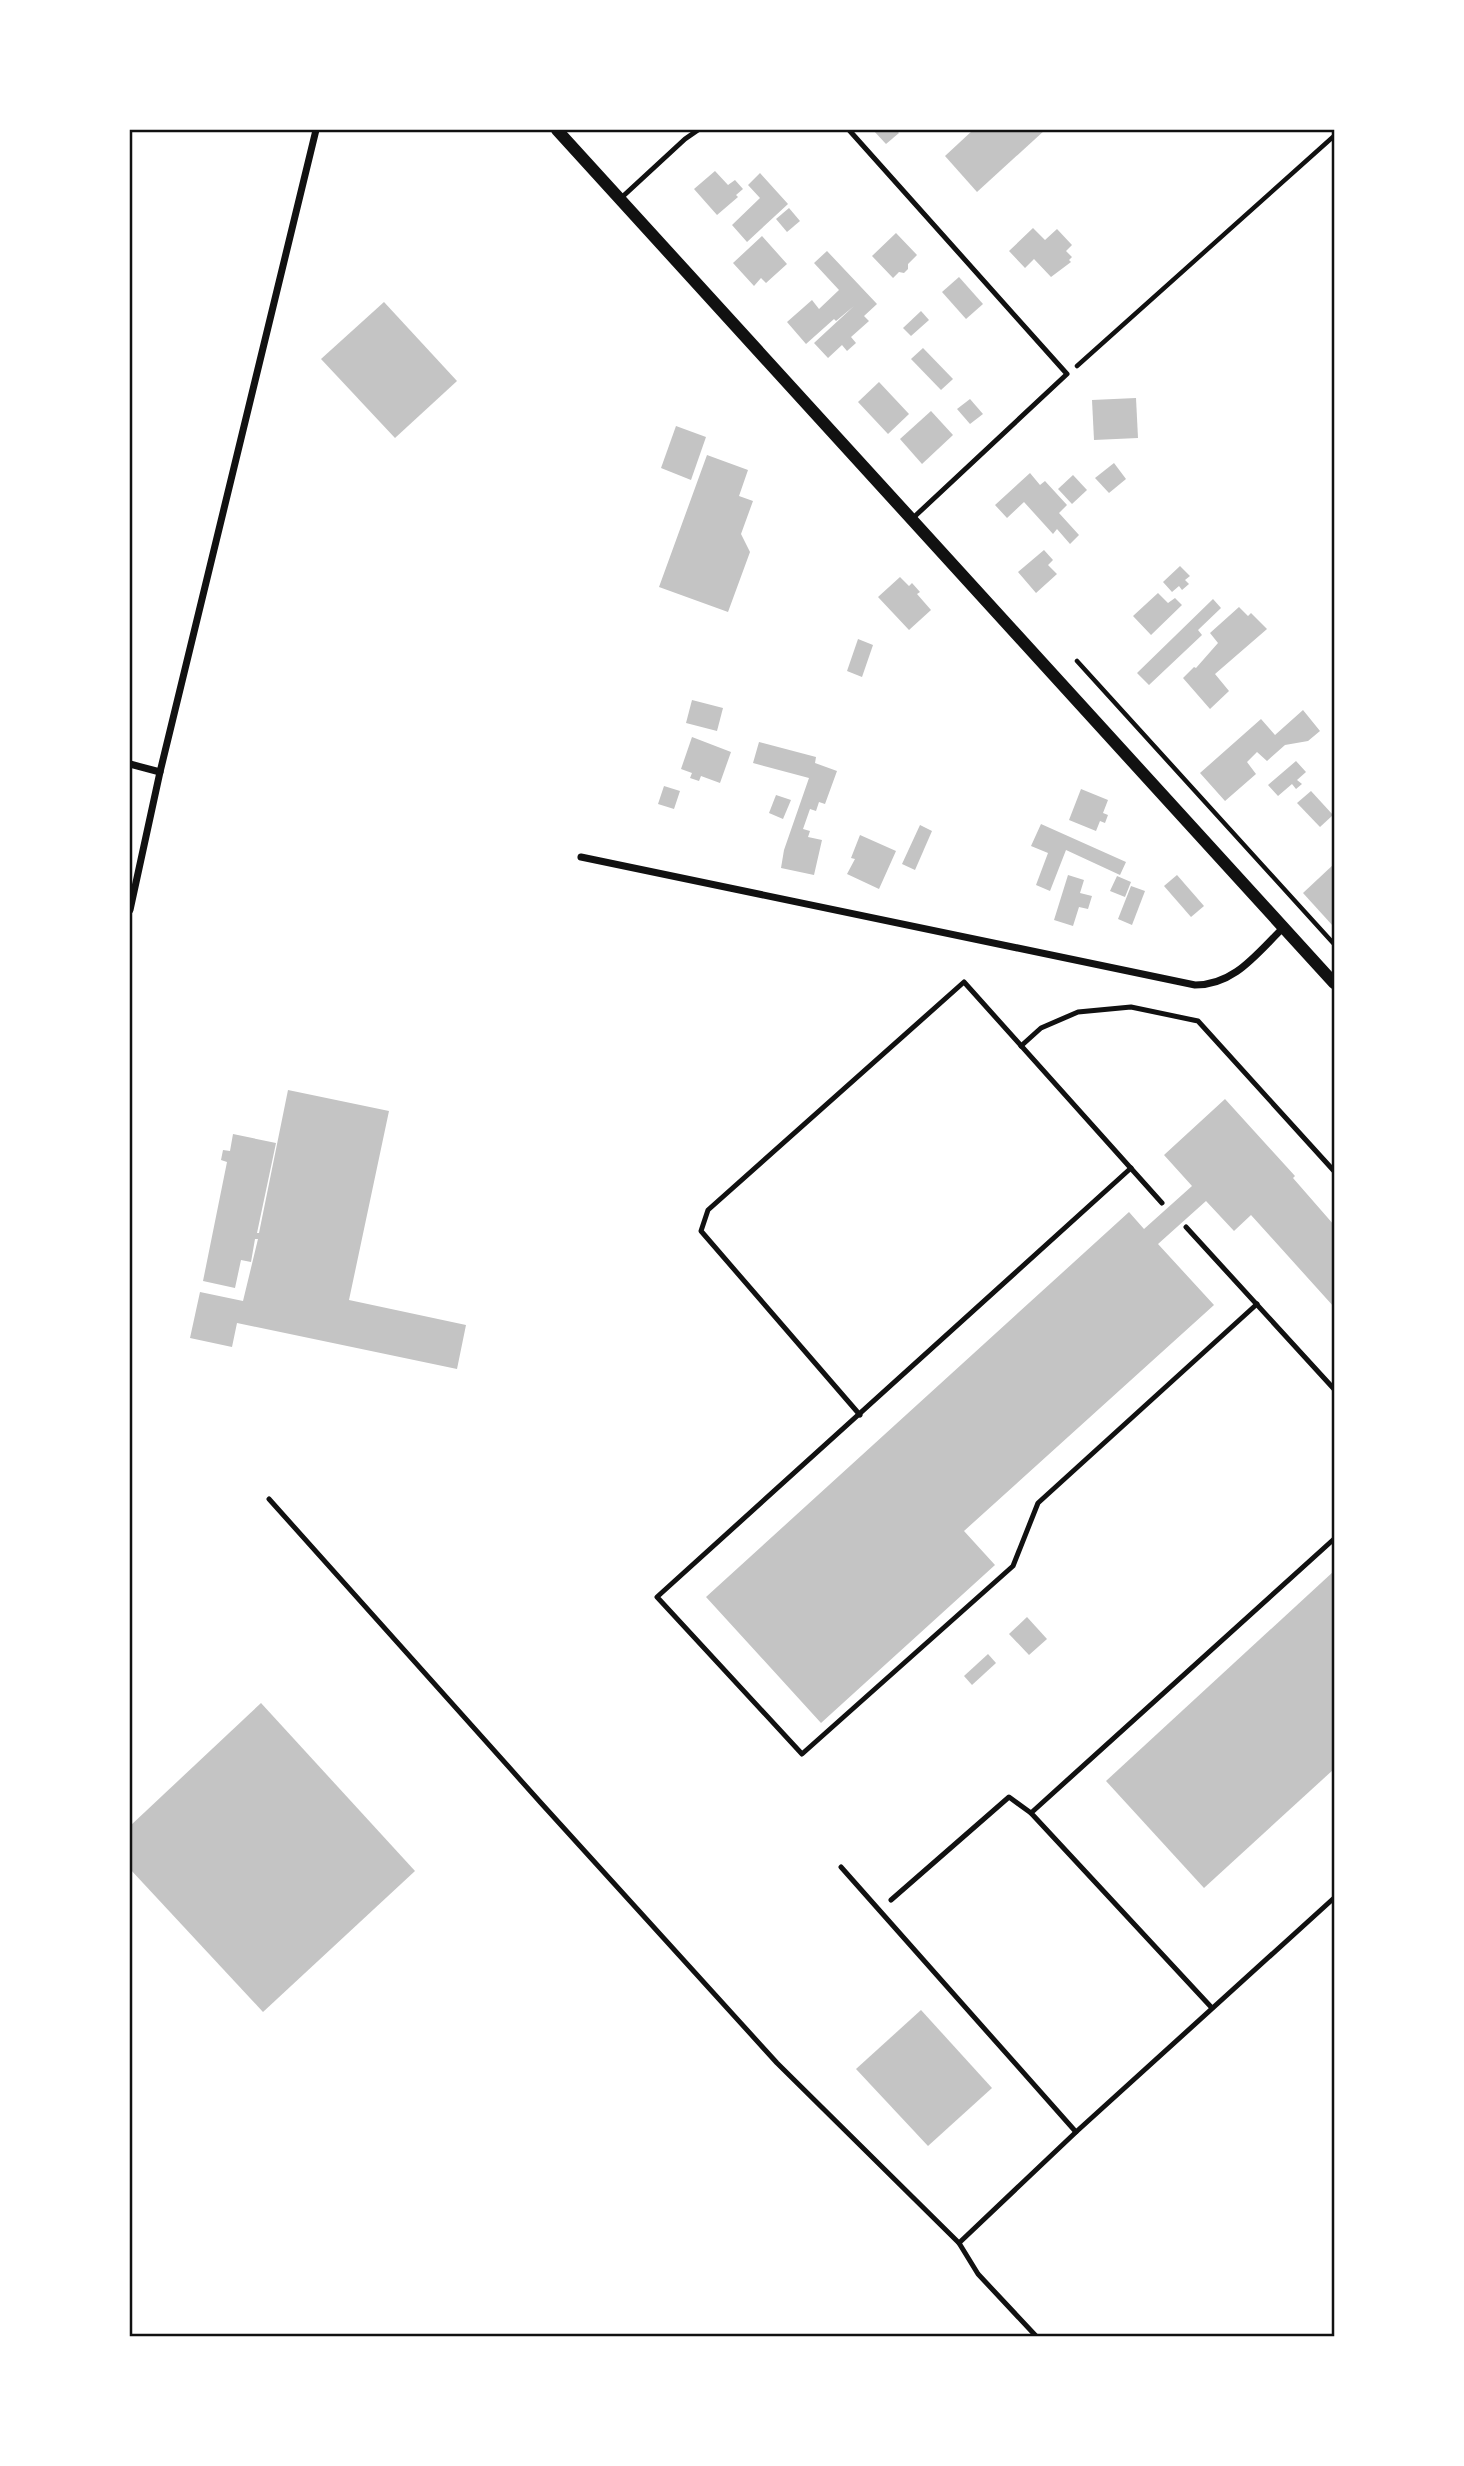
<svg xmlns="http://www.w3.org/2000/svg" width="1464" height="2466" viewBox="0 0 1464 2466" font-family="Commissioner,sans-serif">
  <rect width="100%" height="100%" fill="#fff"/>
  <g fill="#c4c4c4">
    <path d="M873,130H896L899,133L886,144Z"/>
    <path d="M973,130H1045L977,192L945,156Z"/>
    <path d="M715,171L728,185L735,180L743,189L736,195L738,197L717,215L694,189Z"/>
    <path d="M760,173L788,204L747,242L732,225L760,198L748,185Z"/>
    <path d="M789,208L800,221L787,232L776,219Z"/>
    <path d="M1033,228L1045,240L1057,229L1072,245L1066,251L1072,257L1069,260L1071,262L1051,277L1034,259L1025,268L1009,251Z"/>
    <path d="M896,233L917,255L908,264V269L904,273L899,272L893,278L872,256Z"/>
    <path d="M762,236L787,264L766,283L761,278L754,286L733,263Z"/>
    <path d="M827,251L877,304L864,316L869,321L851,337L856,343L847,351L842,345L828,358L814,343L854,306L836,321L834,319L806,344L787,322L812,300L819,309L839,290L814,263Z"/>
    <path d="M959,277L983,304L966,319L942,292Z"/>
    <path d="M384,302L457,381L395,438L321,359Z"/>
    <path d="M921,311L929,320L911,336L903,328Z"/>
    <path d="M923,348L953,379L941,390L911,359Z"/>
    <path d="M879,382L909,414L888,434L858,402Z"/>
    <path d="M1136,398L1138,438L1094,440L1092,400Z"/>
    <path d="M970,399L983,414L970,424L957,409Z"/>
    <path d="M931,411L953,435L922,464L900,439Z"/>
    <path d="M676,426L706,437L691,480L661,468Z"/>
    <path d="M707,455L748,470L739,496L753,501L741,534L750,552L728,612L659,587Z"/>
    <path d="M1114,463L1126,479L1109,493L1095,478Z"/>
    <path d="M1030,473L1040,485L1045,481L1067,505L1059,513L1079,535L1070,544L1057,529L1053,534L1024,502L1007,518L995,505Z"/>
    <path d="M1073,475L1087,490L1072,504L1058,489Z"/>
    <path d="M1044,550L1053,560L1048,565L1057,574L1036,593L1018,572Z"/>
    <path d="M1180,566L1190,576L1185,580L1189,584L1182,590L1179,586L1172,592L1163,582Z"/>
    <path d="M900,577L909,586L912,583L920,592L917,594L931,610L909,630L878,597Z"/>
    <path d="M1158,593L1168,603L1175,598L1182,605L1151,635L1133,616Z"/>
    <path d="M1213,599L1221,608L1198,630L1202,635L1149,685L1137,673Z"/>
    <path d="M1239,607L1248,616L1251,613L1267,629L1215,674L1229,691L1210,709L1183,678L1194,667L1196,668L1218,643L1210,633Z"/>
    <path d="M858,639L873,645L862,677L847,671Z"/>
    <path d="M692,700L723,708L717,731L686,723Z"/>
    <path d="M1303,710L1320,731L1308,741L1285,745L1267,761L1257,752L1247,762L1256,774L1225,801L1200,773L1261,719L1275,735Z"/>
    <path d="M692,737L731,752L720,783L701,776L699,781L690,778L692,773L681,769Z"/>
    <path d="M759,742L816,757L815,763L837,771L825,804L819,802L816,811L810,809L803,829L810,831L808,837L822,840L814,875L781,868L784,850L809,778L753,763Z"/>
    <path d="M1296,761L1306,772L1297,780L1302,784L1296,789L1292,784L1278,796L1268,785Z"/>
    <path d="M664,786L680,791L674,809L658,804Z"/>
    <path d="M1081,789L1108,800L1103,813L1108,815L1105,823L1100,821L1096,831L1069,820Z"/>
    <path d="M1311,791L1333,815L1320,827L1297,803Z"/>
    <path d="M776,795L791,800L783,819L769,813Z"/>
    <path d="M1041,824L1126,862L1120,875L1066,850L1050,891L1036,885L1048,853L1031,846Z"/>
    <path d="M920,825L932,831L915,870L902,864Z"/>
    <path d="M860,835L896,851L879,889L847,874L855,859L851,858Z"/>
    <path d="M1334,864V925L1333,926L1303,893Z"/>
    <path d="M1068,875L1084,880L1080,893L1092,896L1088,909L1079,907L1073,926L1054,920Z"/>
    <path d="M1177,875L1204,906L1191,917L1164,886Z"/>
    <path d="M1117,876L1131,882L1125,897L1110,891Z"/>
    <path d="M1131,886L1145,891L1132,925L1118,919Z"/>
    <path d="M288,1090L389,1111L349,1300L466,1325L457,1369L237,1323L232,1347L190,1338L200,1292L243,1301L258,1239H255L251,1262L241,1260L235,1288L203,1281L227,1162L221,1160L223,1150L230,1151L233,1134L276,1143L257,1233H259Z"/>
    <path d="M1225,1099L1295,1176L1293,1178L1334,1225V1307L1251,1215L1234,1231L1206,1201L1158,1244L1214,1305L964,1531L995,1565L821,1723L706,1597L1129,1212L1144,1229L1192,1186L1164,1155Z"/>
    <path d="M1334,1571V1769L1204,1888L1106,1781Z"/>
    <path d="M1027,1617L1047,1639L1029,1655L1009,1634Z"/>
    <path d="M988,1654L996,1663L972,1685L964,1676Z"/>
    <path d="M261,1703L415,1871L263,2012L130,1869V1826Z"/>
    <path d="M921,2010L992,2088L928,2146L856,2069Z"/>
  </g>
  <g fill="none" stroke-linecap="round" stroke-linejoin="round">
    <g stroke="#111" stroke-width="4.5">
      <path d="M1077,366L1334,136"/>
      <path d="M1077,661L1334,944"/>
    </g>
    <g stroke="#111" stroke-width="5">
      <path d="M849,130L1067,374L913,518"/>
      <path d="M620,199L685,139L698,130"/>
      <path d="M1021,1046L1041,1028L1078,1012L1131,1007L1198,1021L1334,1171"/>
      <path d="M1131,1168L657,1597L802,1754L1013,1566L1038,1503L1257,1304"/>
      <path d="M1186,1227L1334,1389"/>
      <path d="M860,1415L701,1231L708,1210L964,982L1162,1203"/>
      <path d="M269,1499L541,1803L777,2063L959,2243L1076,2132L1334,1898"/>
      <path d="M841,1867L1076,2132"/>
      <path d="M891,1900L1009,1797L1031,1813"/>
      <path d="M1212,2008L1031,1813L1334,1539"/>
      <path d="M959,2243L978,2274L1036,2336"/>
    </g>
    <g stroke="#111" stroke-width="7">
      <path d="M130,764L160,772"/>
      <path d="M581,857L1195,985C1235,985 1257,953 1284,927"/>
      <path d="M130,910L160,772L316,130"/>
    </g>
    <path stroke="#111" stroke-width="12" d="M557,130L1334,983"/>
  </g>
  <rect width="1464" height="2466" fill="none" stroke="#ffffff" stroke-width="262"/>
  <rect x="131" y="131" width="1202" height="2204" fill="none" stroke="#111" stroke-width="2.5"/>
</svg>
